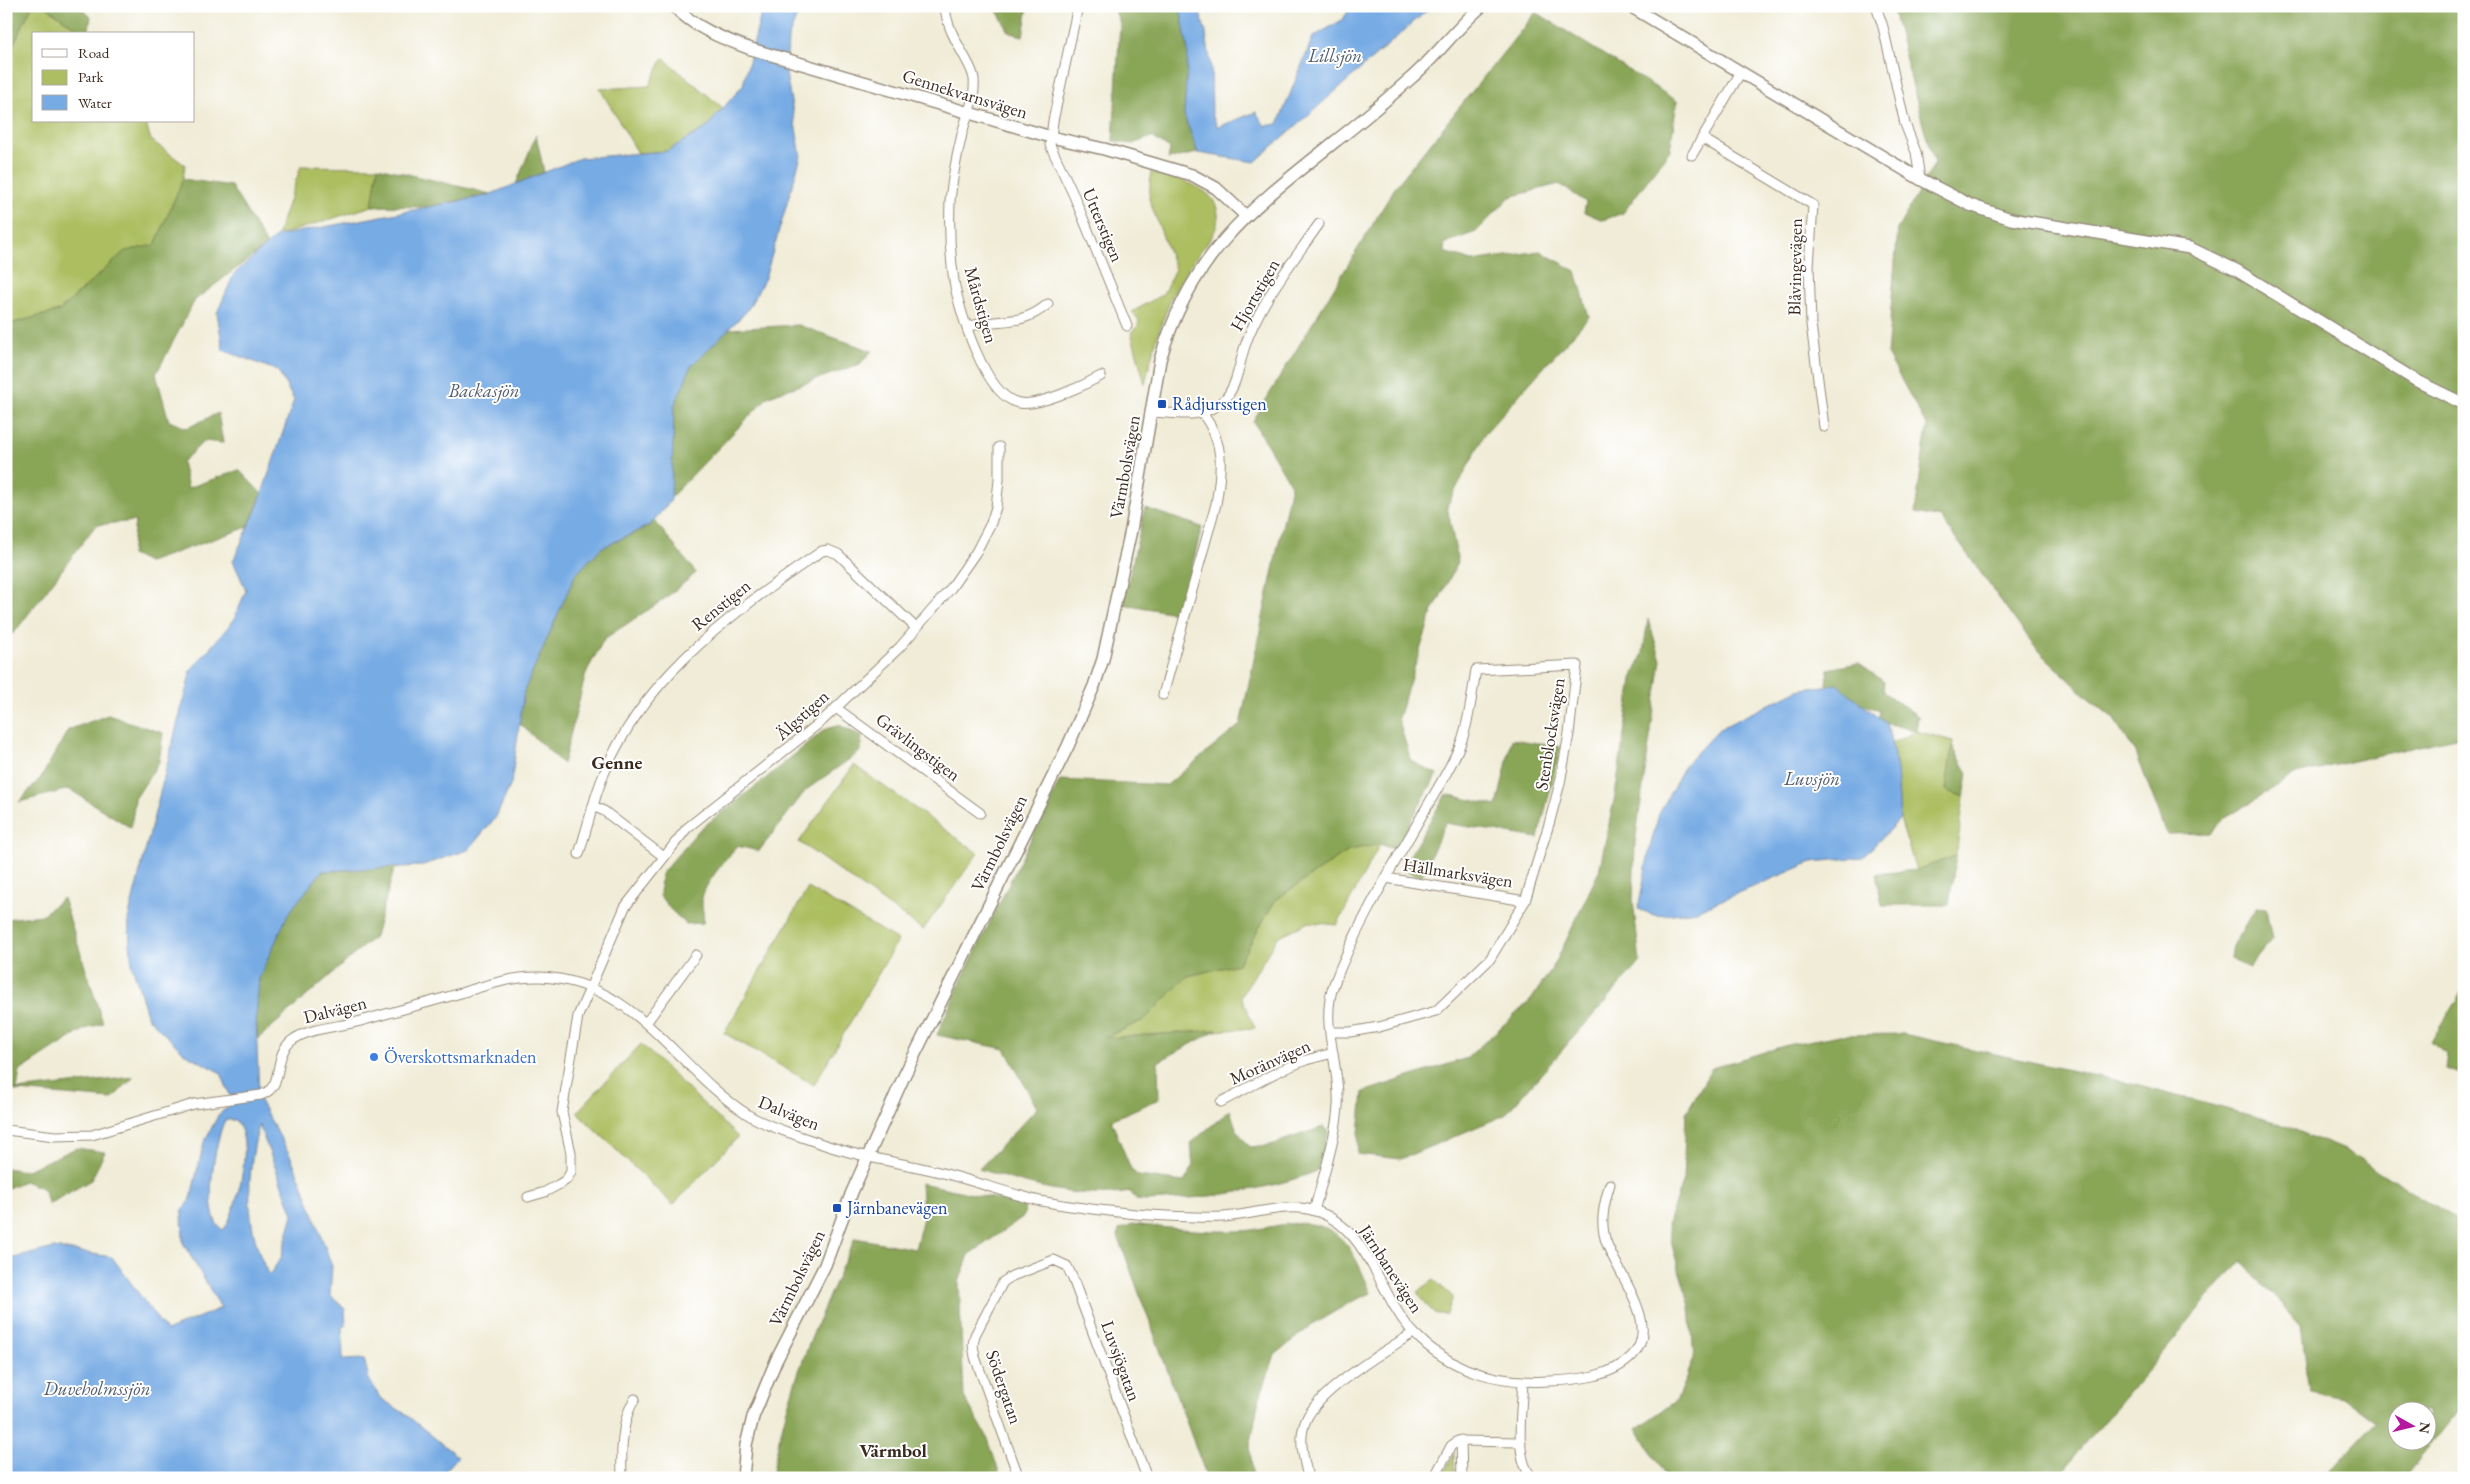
<svg xmlns="http://www.w3.org/2000/svg" width="2470" height="1484" viewBox="0 0 2470 1484" font-family="'EB Garamond',serif">
  <rect width="100%" height="100%" fill="#fff"/>
  <filter id="ink" filterUnits="userSpaceOnUse"><feTurbulence type="fractalNoise" baseFrequency=".02" numOctaves="2"/><feDisplacementMap in="SourceGraphic" scale="10" xChannelSelector="R" yChannelSelector="G"/><feConvolveMatrix kernelMatrix="1 2 1 2 8 2 1 2 1" color-interpolation-filters="sRGB"/></filter>
  <filter id="wash" filterUnits="userSpaceOnUse"><feTurbulence type="fractalNoise" baseFrequency=".0096" numOctaves="4" result="noise"/><feDisplacementMap in="SourceGraphic" scale="20" xChannelSelector="R" yChannelSelector="G"/><feGaussianBlur stdDeviation="1.12" result="paint"/><feColorMatrix in="noise" values="0 0 0 0 0 0 0 0 0 0 0 0 0 0 0 0 0 1.4 0 .05"/><feComposite in="paint" operator="in"/></filter>
  <g filter="url(#wash)">
    <rect width="100%" height="100%" fill="#f0ecd7"/>
    <g fill="#acbe61" stroke="#747440">
      <path d="M32,6H45L84,34H34V121H145L151,140L185,165L183,179L155,245L125,251L59,311L9,324L6,323V60Z"/>
      <path d="M663,58L723,108L706,128L667,151L638,153L600,89L649,86Z"/>
      <path d="M301,166L378,167L372,206L277,236Z"/>
      <path d="M1151,172C1173,178 1216,185 1218,214C1219,233 1204,246 1194,260C1167,296 1155,341 1145,384L1131,332L1138,326L1139,320L1132,312L1163,294L1175,269L1149,199Z"/>
      <path d="M1916,731L1953,741L1946,790L1964,797L1956,856L1916,870L1900,819L1897,769L1891,744Z"/>
      <path d="M854,765L978,853L923,930L799,842Z"/>
      <path d="M1380,844L1337,925L1309,922L1278,937L1241,996L1255,1028L1102,1039L1144,1020L1188,976L1238,964L1276,899L1350,850Z"/>
      <path d="M808,888L898,940L814,1085L724,1033Z"/>
      <path d="M641,1044L738,1137L673,1205L577,1112Z"/>
      <path d="M1434,1280L1453,1297L1447,1314H1434L1417,1292Z"/>
      <path d="M1454,1453L1455,1478H1442Z"/>
    </g>
    <g fill="#89a557" stroke="#62683a" fill-rule="evenodd">
      <path d="M6,6H32L6,60Z"/>
      <path d="M45,6H79L91,17L88,34H84Z"/>
      <path d="M994,6H1028L1023,36L1010,33Z"/>
      <path d="M1113,6H1180L1188,51L1184,115L1198,153L1168,159L1170,149L1152,137L1132,144L1113,141L1120,23Z"/>
      <path d="M1892,6H2464V736L2296,774L2222,820L2210,833L2167,834L2136,753L2113,718L2086,696L2033,645L1941,518L1915,513L1927,426L1887,354L1898,228L1935,163L1923,125Z"/>
      <path d="M1536,12L1677,101L1670,150L1623,213L1603,220L1584,212L1586,202L1559,184L1510,197L1476,232L1445,243L1444,252L1472,261L1540,251L1576,271L1589,317L1486,432L1447,506L1458,562L1432,613L1398,718L1411,761L1437,774L1395,850L1380,844L1350,850L1276,899L1238,964L1188,976L1144,1020L1104,1038L1217,1030L1158,1062L1159,1099L1111,1120L1131,1169L1138,1176L1184,1182L1193,1167L1191,1143L1230,1110L1237,1131L1250,1147L1270,1145L1323,1127L1329,1131L1317,1171C1264,1192 1204,1198 1147,1201L1136,1200L1131,1192C1079,1200 1028,1185 979,1169L1037,1108L1005,1049L937,1035L959,985L1060,780L1167,785L1240,725L1291,485L1253,421L1396,186Z"/>
      <path d="M536,135L544,172L516,184Z"/>
      <path d="M378,167L491,194L428,207L372,206Z"/>
      <path d="M183,179L231,186L267,245L195,300L156,374L169,421L187,428L218,413L223,443L204,441L182,462L188,488L239,470L262,494L248,527L149,562L131,555L135,521L96,525L14,633L6,635V323L9,324L59,311L125,251L155,245Z"/>
      <path d="M798,325L872,351L860,364L769,396L671,497L674,407L691,366L728,329Z"/>
      <path d="M1145,508L1202,527L1180,614L1123,604Z"/>
      <path d="M654,520L696,573L663,600L604,639L586,673L563,764L519,723L524,691L575,575L601,548L650,526Z"/>
      <path d="M1648,619L1661,660L1635,843L1633,900L1640,962L1505,1115L1401,1159L1357,1154L1363,1092L1467,1058L1531,1000L1555,964L1599,871L1615,796L1632,679L1643,653Z"/>
      <path d="M1858,663L1884,682L1883,692L1918,716L1916,731L1879,721L1880,711L1862,704L1843,701L1826,684L1828,669Z"/>
      <path d="M108,715L163,733L159,762L135,799L131,828L69,789L19,802L42,776L68,730Z"/>
      <path d="M839,725L862,736L861,751L806,790L759,851L737,846C727,859 704,883 702,899C701,908 705,914 703,923L686,924L670,909L660,896L661,874L699,830L765,779L824,730Z"/>
      <path d="M1512,739L1561,747L1538,838L1445,823L1422,876L1401,870L1446,794L1497,806Z"/>
      <path d="M1952,746L1968,773L1964,797L1946,790Z"/>
      <path d="M1956,856L1949,905H1882L1876,874L1916,870Z"/>
      <path d="M398,867L394,870L375,936L258,1039L256,1018L259,978L288,914L322,871Z"/>
      <path d="M63,898L103,1023L83,1030L20,1071L17,1090L134,1077L112,1099L6,1090V919L42,915Z"/>
      <path d="M2257,908L2266,909L2272,940L2249,967L2231,959L2233,944Z"/>
      <path d="M2464,987V1076L2446,1069L2448,1054L2431,1042Z"/>
      <path d="M1903,1034L2124,1082L2276,1122L2344,1150L2464,1224V1404L2404,1478H2323L2375,1423L2342,1398L2310,1391L2301,1327L2241,1260L2056,1478H1667L1637,1428L1676,1401L1694,1359L1690,1306L1673,1249L1668,1223L1683,1180L1686,1113L1712,1068L1787,1045L1840,1035ZM2398,1412H2428V1442H2398Z"/>
      <path d="M76,1148L105,1152L91,1180L49,1204L42,1188L24,1181L6,1189V1168L25,1171Z"/>
      <path d="M921,1183L1025,1205L1024,1216L969,1255L959,1282L964,1397L987,1436L1001,1478H772C784,1393 820,1315 855,1238L915,1249L923,1218Z"/>
      <path d="M1132,1224C1167,1228 1202,1232 1238,1231C1254,1231 1271,1226 1287,1224C1341,1218 1353,1250 1371,1293L1351,1302L1312,1325L1275,1355L1258,1403L1250,1448L1253,1478H1207L1118,1236L1119,1230Z"/>
    </g>
    <g fill="#77abe4" stroke="#596a81" fill-rule="evenodd">
      <path d="M763,6H801L788,38L786,74L801,156L765,278L747,311L691,366L674,407L671,500L650,525L601,548L575,575L524,691L511,784L496,817L468,850L420,866L322,871L288,914L259,978L256,1018L259,1099L291,1157L305,1191L332,1266L330,1295L345,1309L346,1325L342,1327L343,1360L364,1359L369,1379L380,1398L404,1413L458,1457L445,1471L446,1478H6V1260L54,1248L112,1257L166,1331L221,1308L183,1243L182,1211L190,1201L204,1142L219,1114L233,1103L221,1073L184,1053L148,1018L132,965L128,919L191,670L234,620L246,590L233,561L257,508L294,400L278,371L223,350L217,313L234,274L277,236L486,196L580,158L667,151L706,128L743,85ZM225,1120H235C244,1129 245,1146 244,1158C244,1173 233,1220 223,1230C201,1219 215,1139 225,1120ZM259,1125L293,1214L281,1258L269,1275C244,1229 246,1174 259,1125Z"/>
      <path d="M1180,6H1201L1200,13L1206,33L1211,68L1212,115L1218,127L1256,112L1265,126L1278,124L1313,37L1342,20L1352,6H1432L1255,162L1198,153L1184,115L1188,51Z"/>
      <path d="M1837,684L1887,724L1897,769L1900,819L1863,857L1812,862L1696,911L1657,916L1638,909L1650,847L1659,814L1685,765L1719,729L1798,690Z"/>
    </g>
  </g>
  <g filter="url(#ink)">
    <g fill="none" stroke-linecap="round" stroke-linejoin="round">
      <defs>
        <g id="minor">
          <path d="M945,6C946,23 954,38 962,52C966,60 973,70 974,79C976,98 966,117 962,134C957,155 952,180 950,201C949,227 950,255 954,281C959,310 985,397 1019,403C1038,407 1083,386 1101,376"/>
          <path d="M1078,6L1053,121L1050,145L1074,196L1127,326"/>
          <path d="M1876,6L1883,27L1905,124L1916,152L1920,179"/>
          <path d="M1741,72L1702,138L1813,205L1809,267L1811,324L1824,427"/>
          <path d="M1692,155L1702,138"/>
          <path d="M967,327C999,316 1018,329 1048,304"/>
          <path d="M1152,412C1178,413 1200,420 1222,402C1236,390 1239,366 1244,349C1258,304 1292,263 1319,224"/>
          <path d="M1163,695L1216,504C1222,468 1225,444 1203,414"/>
          <path d="M836,708L980,813"/>
          <path d="M579,854L593,806"/>
          <path d="M664,857L604,811L593,806C625,689 727,616 822,551L828,550L838,554L916,628"/>
          <path d="M1386,878L1525,901"/>
          <path d="M646,1023L696,955"/>
          <path d="M1221,1102L1279,1071L1306,1060L1333,1053"/>
          <path d="M6,1130L55,1136L92,1135L194,1104L261,1095C287,1086 270,1055 294,1039C313,1027 340,1027 361,1021C392,1012 423,1004 454,995C481,987 511,976 540,977C637,981 674,1067 747,1114C759,1122 773,1127 787,1132C806,1138 825,1146 845,1151C873,1159 902,1163 931,1170C965,1178 998,1190 1032,1199C1065,1207 1101,1210 1136,1214C1165,1216 1195,1218 1223,1217C1255,1215 1287,1201 1319,1212C1348,1223 1363,1248 1377,1274C1388,1294 1398,1317 1414,1333C1450,1371 1499,1384 1550,1381C1577,1380 1612,1377 1632,1356C1662,1326 1618,1274 1607,1244C1599,1225 1604,1203 1610,1184"/>
          <path d="M528,1197L545,1192L558,1185L566,1180L571,1172V1153L562,1112L578,1016L625,907L687,828L822,721L900,647L951,588L976,552L991,523L996,507L999,480V447"/>
          <path d="M1314,1211C1323,1177 1335,1142 1338,1107C1341,1066 1319,1024 1334,984C1355,928 1391,869 1421,817C1435,792 1452,767 1462,740C1470,717 1472,693 1476,670L1577,665L1569,734L1560,783L1549,824L1525,901L1490,959L1436,1011L1379,1027L1350,1032H1331"/>
          <path d="M1523,1382C1522,1407 1513,1460 1533,1478"/>
          <path d="M1461,1440L1462,1478"/>
          <path d="M1307,1473C1303,1455 1298,1438 1306,1420C1319,1390 1385,1351 1413,1333"/>
          <path d="M622,1478C621,1454 621,1418 635,1399"/>
          <path d="M1019,1478L975,1357L973,1345L975,1335L1003,1282L1012,1276L1054,1260L1067,1266L1073,1279L1147,1478"/>
          <path d="M1434,1478L1451,1446L1458,1441L1521,1442"/>
        </g>
        <g id="tertiary">
          <path d="M674,6C694,28 724,39 751,49L1051,137L1104,149L1192,175L1216,188L1245,215"/>
          <path d="M1630,6L1920,179L1970,205L2011,219L2190,248L2236,270L2417,381L2464,404"/>
          <path d="M743,1478L746,1445L753,1417L776,1361L825,1265L852,1192L905,1074L1068,746L1094,686L1103,659L1131,530L1160,360C1191,252 1253,207 1337,140C1362,121 1386,100 1410,79C1436,57 1456,28 1482,6"/>
        </g>
      </defs>
      <use href="#minor" stroke="#968b7a" stroke-width="11"/>
      <use href="#tertiary" stroke="#968b7a" stroke-width="14"/>
      <use href="#minor" stroke="#fff" stroke-width="9"/>
      <use href="#tertiary" stroke="#fff" stroke-width="11"/>
    </g>
  </g>
  <g fill="#1a4fb4" stroke="#fff" stroke-width="2">
    <rect x="1157" y="399" width="10" height="10" rx="2.5"/>
    <rect x="832" y="1203" width="10" height="10" rx="2.5"/>
  </g>
  <circle fill="#3f7fe0" stroke="#fff" stroke-width="2" cx="374" cy="1057" r="5"/>
  <g text-anchor="middle" stroke-width="4" stroke-linejoin="round" paint-order="stroke">
    <g font-size="18" fill="#3b2a1e" stroke="#fff">
      <text transform="translate(965 94) rotate(17)" y="6">Gennekvarnsvägen</text>
      <text transform="translate(1103 225) rotate(67)" y="6">Utterstigen</text>
      <text transform="translate(1795 267) rotate(-89)" y="6">Blåvingevägen</text>
      <text transform="translate(1255 295) rotate(-60)" y="6">Hjortstigen</text>
      <text transform="translate(981 305) rotate(74)" y="6">Mårdstigen</text>
      <text transform="translate(1125 467) rotate(-80)" y="6">Värmbolsvägen</text>
      <text transform="translate(721 605) rotate(-39)" y="6">Renstigen</text>
      <text transform="translate(802 715) rotate(-42)" y="6">Älgstigen</text>
      <text transform="translate(1550 734) rotate(-81)" y="6">Stenblocksvägen</text>
      <text transform="translate(918 747) rotate(37)" y="6">Grävlingstigen</text>
      <text transform="translate(999 843) rotate(-64)" y="6">Värmbolsvägen</text>
      <text transform="translate(1458 873) rotate(9)" y="6">Hällmarksvägen</text>
      <text transform="translate(335 1010) rotate(-14)" y="6">Dalvägen</text>
      <text transform="translate(1270 1062) rotate(-24)" y="6">Moränvägen</text>
      <text transform="translate(789 1113) rotate(22)" y="6">Dalvägen</text>
      <text transform="translate(1391 1269) rotate(57)" y="6">Järnbanevägen</text>
      <text transform="translate(797 1278) rotate(-64)" y="6">Värmbolsvägen</text>
      <text transform="translate(1121 1361) rotate(70)" y="6">Luvsjögatan</text>
      <text transform="translate(1004 1387) rotate(71)" y="6">Södergatan</text>
    </g>
    <g font-size="18" fill="#164399" stroke="#fff" text-anchor="start">
      <text x="1172" y="410">Rådjursstigen</text>
      <text x="847" y="1214">Järnbanevägen</text>
    </g>
    <g font-size="18" fill="#366cbe" stroke="#fff" text-anchor="start">
      <text x="384" y="1063">Överskottsmarknaden</text>
    </g>
    <g font-size="19" font-style="italic" fill="#535e6d" stroke="#fff">
      <text x="1335" y="62">Lillsjön</text>
      <text x="484" y="397">Backasjön</text>
      <text x="1812" y="785">Luvsjön</text>
      <text x="97" y="1395">Duveholmssjön</text>
    </g>
    <g font-size="19" font-weight="bold" fill="#3b2a1e" stroke="#fff">
      <text x="617" y="769">Genne</text>
      <text x="893" y="1457">Värmbol</text>
    </g>
  </g>
  <rect width="2470" height="1484" fill="none" stroke="#fff" stroke-width="25"/>
  <rect x="32" y="32" width="162" height="90" fill="#ffffff" stroke="#b1aaa5"/>
  <rect x="42" y="49" width="25" height="8" fill="#ffffff" stroke="#b1aaa5"/>
  <text x="78" y="58" font-size="15" fill="#3b2a1e">Road</text>
  <rect x="42" y="70" width="25" height="15" fill="#acbe61" stroke="#b1aaa5"/>
  <text x="78" y="82" font-size="15" fill="#3b2a1e">Park</text>
  <rect x="42" y="95" width="25" height="15" fill="#77abe4" stroke="#b1aaa5"/>
  <text x="78" y="108" font-size="15" fill="#3b2a1e">Water</text>
  <g transform="translate(2412 1426) rotate(98)"><circle r="24" fill="#ffffff" stroke="#b1aaa5"/>
  <path d="M0-4L9 19L0 12L-9 19Z" fill="#b5179e"/>
  <text y="-8" font-size="14" font-weight="bold" text-anchor="middle" fill="#3b2a1e">N</text>
  </g>
</svg>
